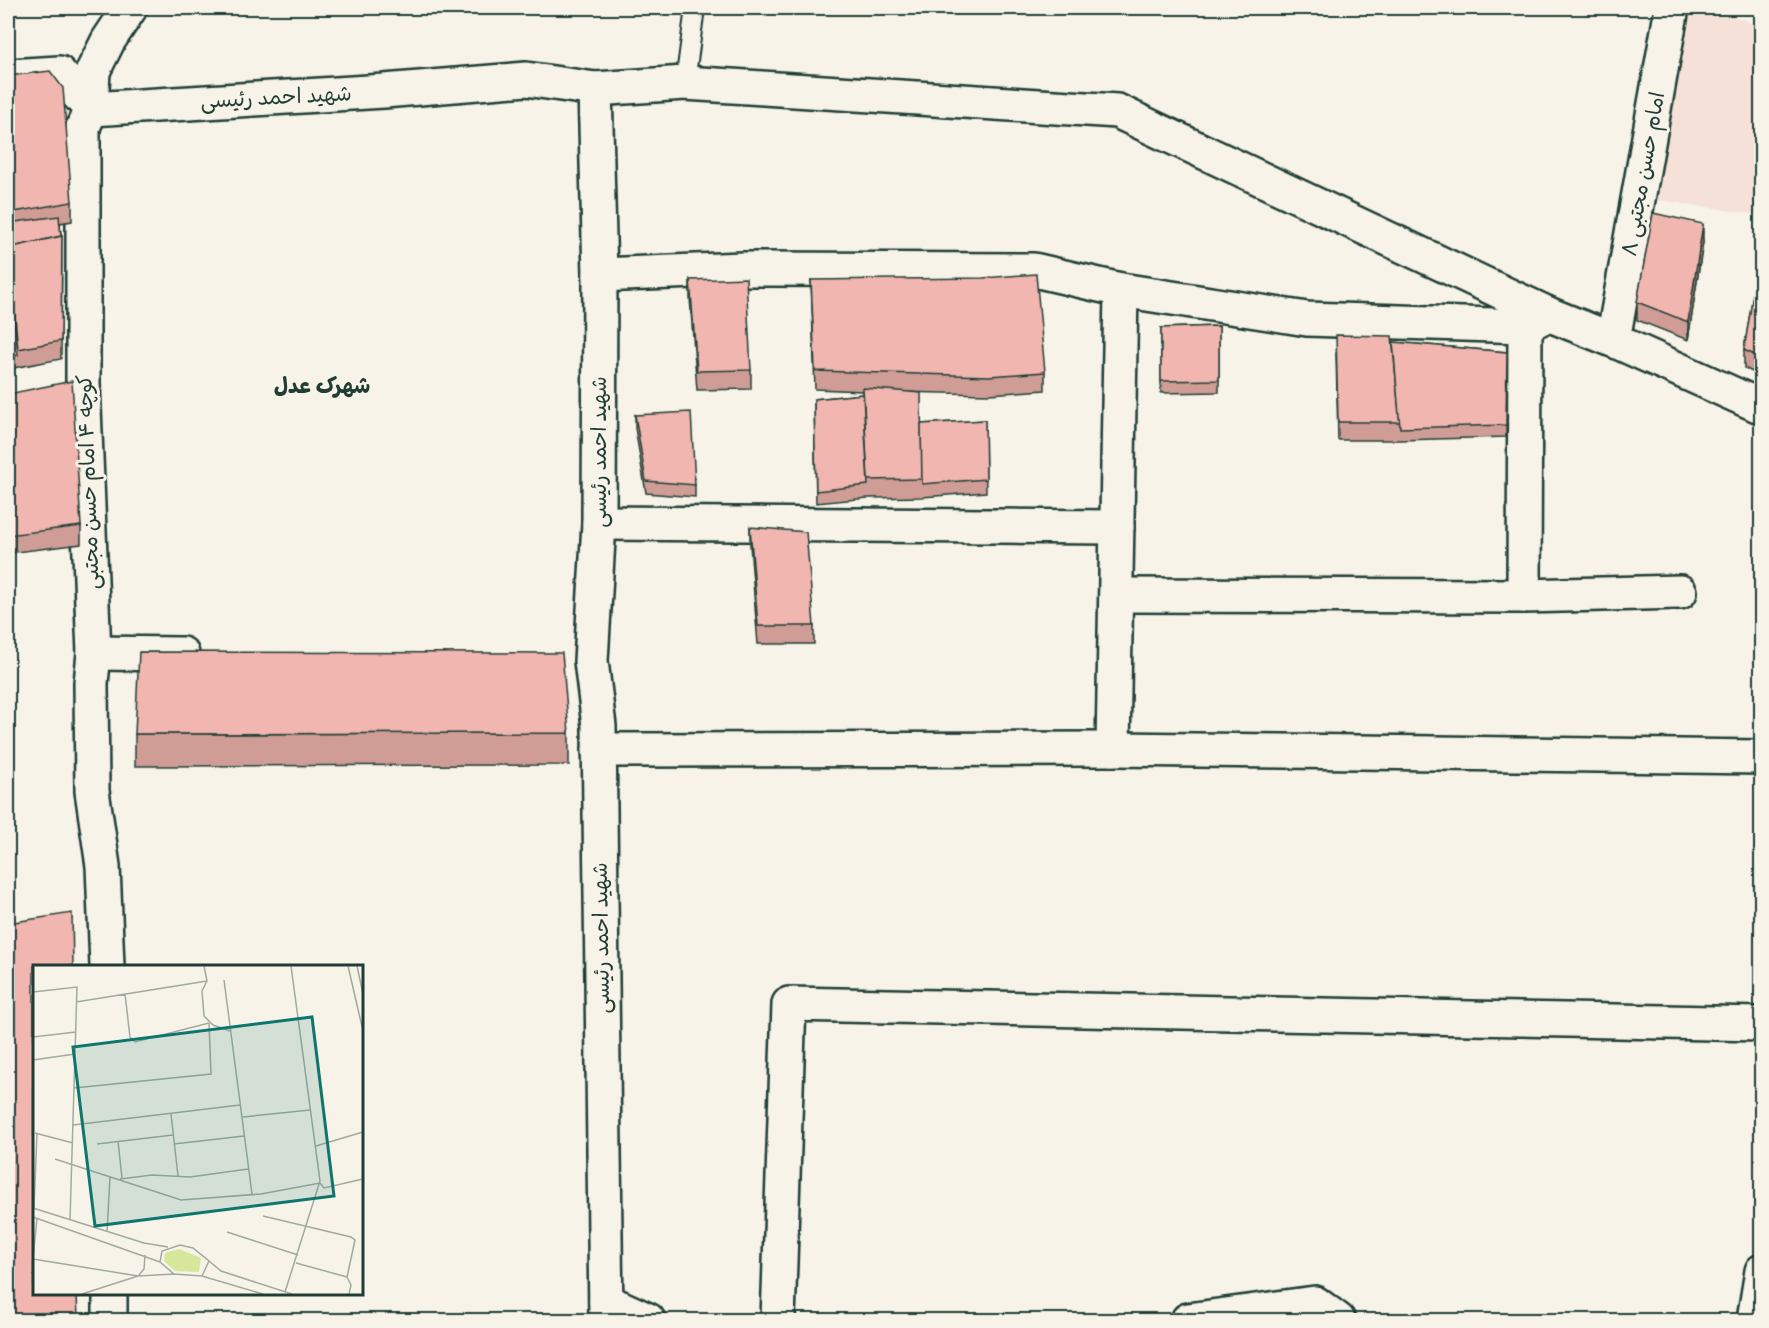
<svg xmlns="http://www.w3.org/2000/svg" width="1769" height="1328" viewBox="0 0 1769 1328" font-family="'Patrick Hand','Playpen Sans Arabic',sans-serif">
  <rect width="100%" height="100%" fill="#f7f3e8"/>
  <filter id="ink" filterUnits="userSpaceOnUse"><feTurbulence type="fractalNoise" baseFrequency=".0167" numOctaves="2"/><feDisplacementMap in="SourceGraphic" scale="12" xChannelSelector="R" yChannelSelector="G"/><feConvolveMatrix kernelMatrix="1 2 1 2 8 2 1 2 1" color-interpolation-filters="sRGB"/></filter>
  <g filter="url(#ink)">
    <path fill="#f5e1d7" d="M1688,8H1714L1761,27V215L1657,200Z"/>
    <g fill="none" stroke-linecap="round" stroke-linejoin="round">
      <defs>
        <path id="service" d="M685,83L695,8"/>
        <g id="minor">
          <path d="M8,76L59,73L91,109L384,91L526,79L595,89L685,83L1117,111L1548,314L1613,340L1762,407"/>
          <path d="M595,89L600,275L599,523L591,661L599,726L606,1320"/>
          <path d="M600,275L743,269L1034,270L1121,290L1307,319L1525,326L1548,314"/>
          <path d="M1613,340L1672,8"/>
          <path d="M599,523L1117,527"/>
          <path d="M1116,595L1524,596L1680,592"/>
          <path d="M1524,596L1525,326"/>
          <path d="M94,653L182,654"/>
          <path d="M1113,749L1121,290"/>
          <path d="M599,750L1113,749L1762,757"/>
          <path d="M107,966L103,866L92,791L91,683L94,653L83,383V127L91,109L93,71L108,41L130,8"/>
          <path d="M110,1294V1320"/>
          <path d="M606,1301L648,1320"/>
          <path d="M778,1320L789,1004L1762,1024"/>
          <path d="M1188,1320L1315,1303L1338,1320"/>
          <path d="M1754,1320L1762,1271"/>
        </g>
      </defs>
      <use href="#service" stroke="#1f3d34" stroke-width="22"/>
      <use href="#minor" stroke="#1f3d34" stroke-width="38"/>
      <use href="#service" stroke="#f7f3e8" stroke-width="18"/>
      <use href="#minor" stroke="#f7f3e8" stroke-width="33"/>
    </g>
    <g fill="#cf9d96" stroke="#1f3d34" stroke-width="1.5">
      <path d="M8,76L72,202V221L60,223L61,236H62L61,359L8,369Z"/>
      <path d="M1703,242L1688,340L1637,320V302Z"/>
      <path d="M1761,245V376L1744,368V350Z"/>
      <path d="M690,280L751,370V389L697,390L690,298Z"/>
      <path d="M811,280L1045,372V390L989,394L899,392L921,424L985,420L986,492L922,497L868,498L816,503L814,399L863,394V391L815,389Z"/>
      <path d="M1219,326V392L1161,393V328Z"/>
      <path d="M1393,342L1507,352L1506,437L1400,440H1338L1336,353Z"/>
      <path d="M8,394L81,526V544L8,553Z"/>
      <path d="M635,415L695,485V497L646,493L635,428Z"/>
      <path d="M750,527L814,626V644H758L750,545Z"/>
      <path d="M569,733V765L135,766V734Z"/>
    </g>
    <path fill="#a97f7a" stroke="#1f3d34" stroke-width="1.5" d="M1703,224V242L1688,340V322Z"/>
    <g fill="#f1b6af" stroke="#1f3d34" stroke-width="1.5">
      <path d="M50,71L63,88L72,202L8,213V76Z"/>
      <path d="M1653,213L1703,224L1688,322L1637,302Z"/>
      <path d="M59,216L61,236L8,248V223Z"/>
      <path d="M62,236L61,341L18,349L8,248Z"/>
      <path d="M1761,245V358L1744,350Z"/>
      <path d="M8,271H9L18,355L8,356Z"/>
      <path d="M1036,274L1045,372L989,376L815,371L811,280L983,278Z"/>
      <path d="M746,278L751,370L697,371L690,280Z"/>
      <path d="M1219,326V380L1161,381V328Z"/>
      <path d="M1336,335L1392,336L1400,422H1338Z"/>
      <path d="M1393,342L1507,352L1506,425L1400,428Z"/>
      <path d="M72,381L81,526L8,535V394Z"/>
      <path d="M863,388L921,393L922,479L868,480Z"/>
      <path d="M863,394L868,485L816,491L814,399Z"/>
      <path d="M691,412L695,485L646,481L635,415Z"/>
      <path d="M985,420L986,479L922,484L921,424Z"/>
      <path d="M750,527L806,532L814,626H758Z"/>
      <path d="M139,652L562,653L569,733L135,734Z"/>
      <path d="M72,913L73,966H34V1293H77L78,1320H8V923Z"/>
    </g>
  </g>
  <g text-anchor="middle" stroke-width="6" stroke-linejoin="round" paint-order="stroke">
    <g font-size="21" fill="#1f3d34" stroke="#f7f3e8">
      <text transform="translate(276 97) rotate(-3)" y="7">شهید احمد رئیسی</text>
      <text transform="translate(1643 174) rotate(-80)" y="7">امام حسن مجتبی ۸</text>
      <text transform="translate(599 452) rotate(-90)" y="7">شهید احمد رئیسی</text>
      <text transform="translate(88 482) rotate(-92)" y="7">کوچه ۴ امام حسن مجتبی</text>
      <text transform="translate(601 938) rotate(-91)" y="7">شهید احمد رئیسی</text>
    </g>
    <g font-size="22" font-weight="bold" fill="#1f3d34" stroke="#f7f3e8">
      <text x="322" y="393">شهرک عدل</text>
    </g>
  </g>
  <g transform="translate(33 965)">
    <rect width="330" height="330" fill="#f7f3e8"/>
    <path d="M146,284L168,293L166,307L142,306L131,296L132,288Z" fill="#d6e79b"/>
    <path fill="none" stroke="#a1aaa0" stroke-width="1.5" d="M171,1L174,16L169,26L171,51L180,60L197,66M315,1L330,66M324,1L330,29M191,15L219,229M0,27L44,22L37,255M92,29L97,72L102,77L176,58M43,37L174,16M0,72L43,67M0,95L42,89M41,123L178,109L176,58M138,149L145,211M210,152L277,145M40,160L207,140M2,168L40,178M85,176L89,213M64,179L140,170M141,179L211,171M283,181L330,167M22,194L148,235L228,229L287,218L291,223L330,214M87,214L119,210L157,212L215,204M0,243L111,278L135,282M1,243L4,168M230,251L318,272L322,275L314,312M0,252L127,297M74,267L77,212M194,267L265,290M0,294L105,311M0,294L4,253M176,296L188,306L259,329M263,298L314,312M106,310L111,304L112,290M169,311L176,296L160,283L147,280L129,286L127,297L141,309L169,311L230,329M314,312L318,320L316,329M252,327L287,216L258,1M49,329L105,311L141,309"/>
    <path fill="#0f766e" fill-opacity="0.15" stroke="#0f766e" stroke-width="3" d="M279,52L301,231L62,261L40,82Z"/>
    <rect width="330" height="330" fill="none" stroke="#1f3d34" stroke-width="3"/>
  </g>
  <rect width="1769" height="1328" fill="none" stroke="#f7f3e8" stroke-width="30"/>
  <rect x="15" y="15" width="1739" height="1298" fill="none" stroke="#1f3d34" stroke-width="2" filter="url(#ink)"/>
</svg>
